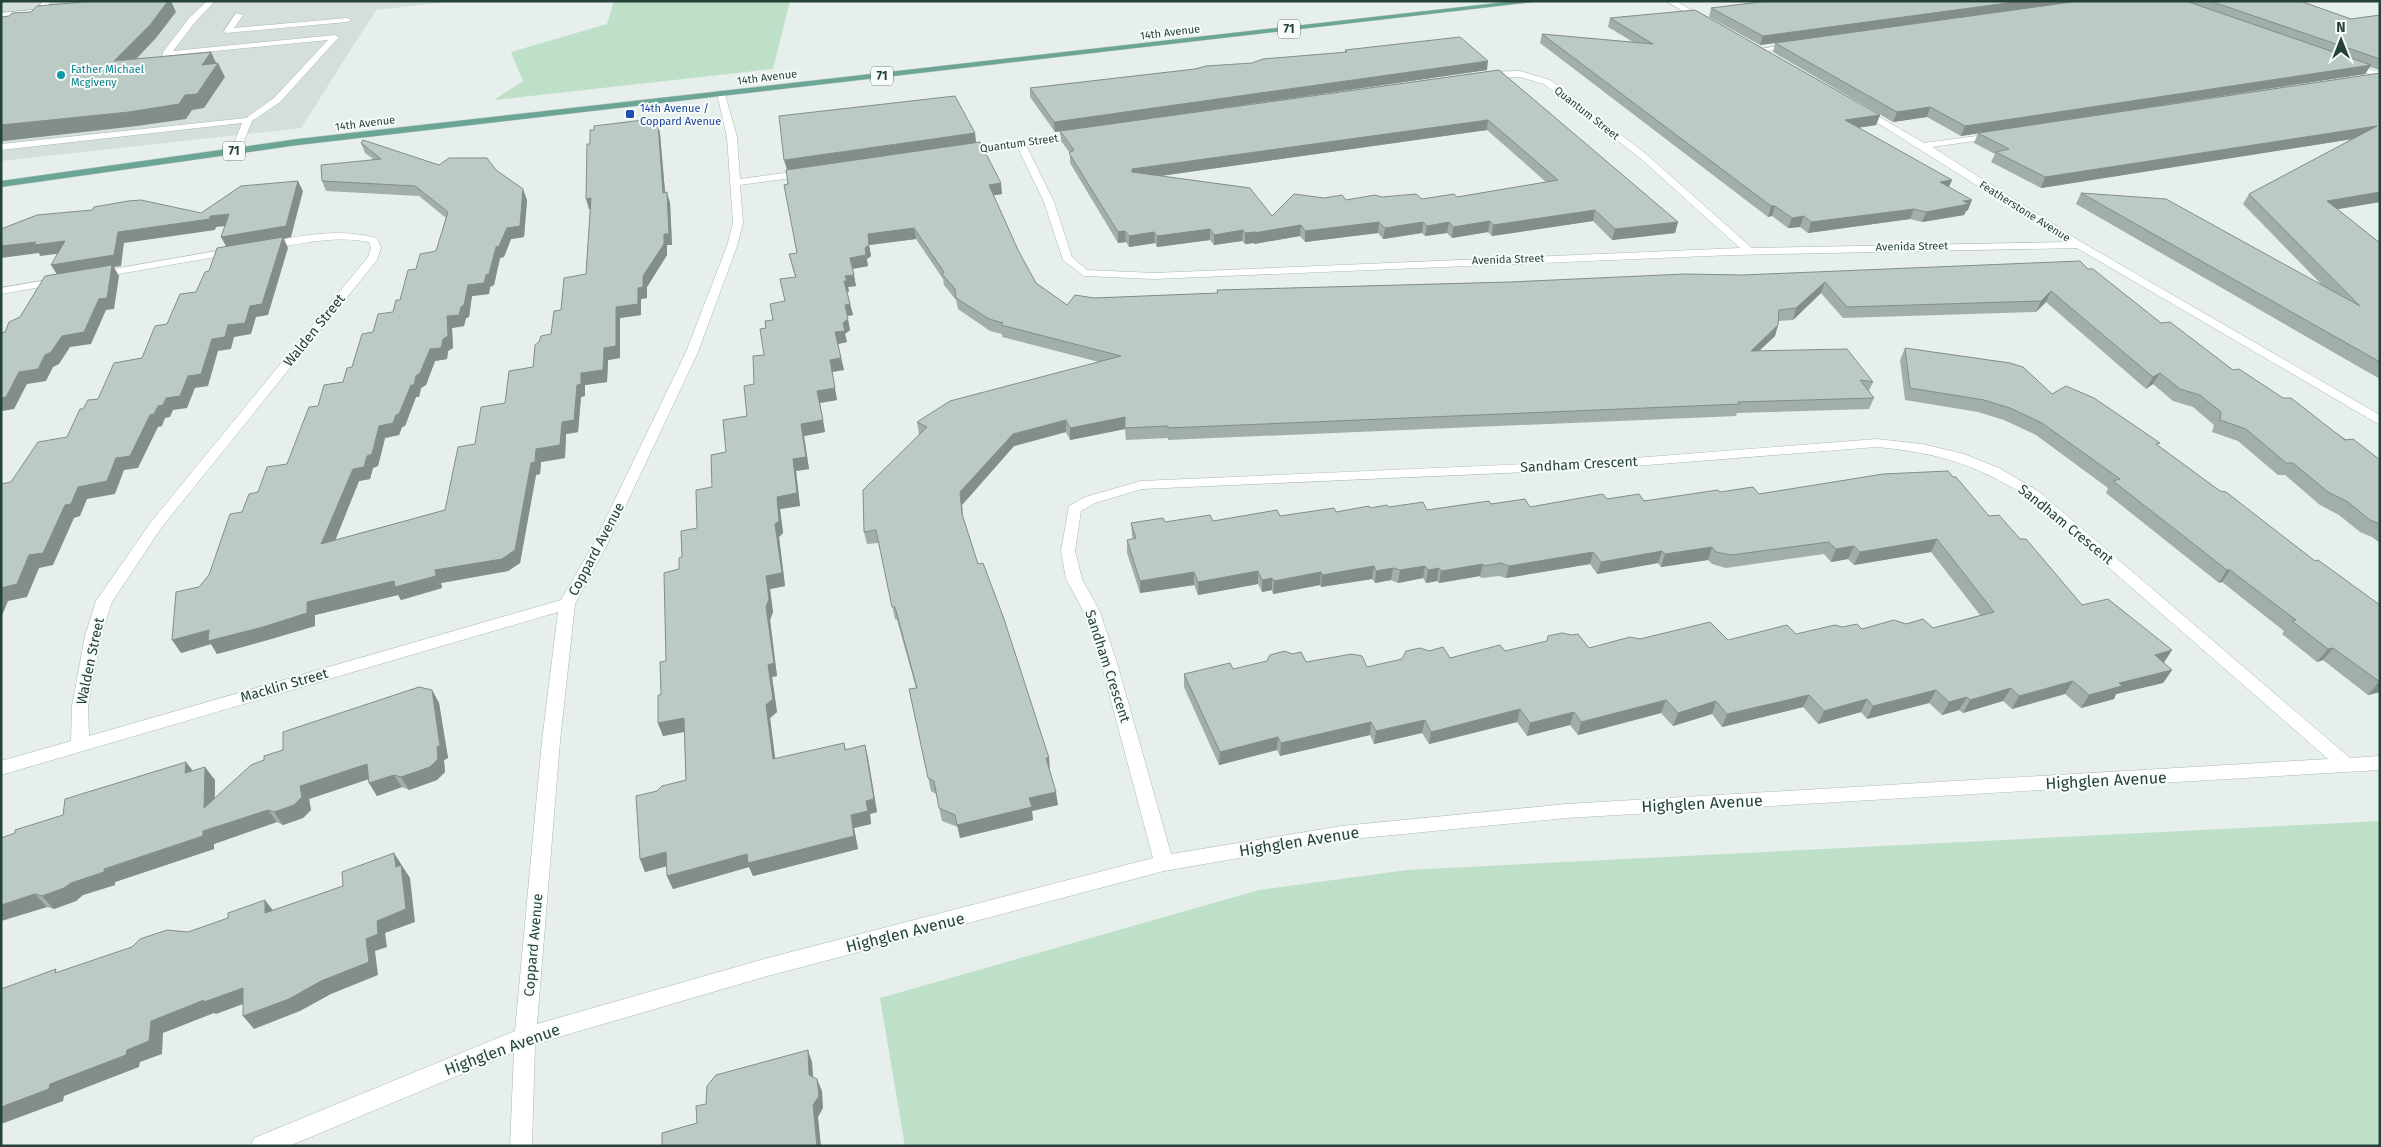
<svg xmlns="http://www.w3.org/2000/svg" width="2381" height="1147" viewBox="0 0 2381 1147" font-family="'Fira Sans',sans-serif">
  <rect width="100%" height="100%" fill="#e6efeb"/>
  <path fill="#d4dfda" d="M1,1H454L376,10L301,128L1,161Z"/>
  <g fill="#bfe0c8">
    <path d="M614,1H790L773,69L494,100L523,81L511,52L607,24Z"/>
    <path d="M2380,821V1146H905L880,998L1259,890L1407,870Z"/>
  </g>
  <g fill="none" stroke-linecap="round" stroke-linejoin="round">
    <defs>
      <g id="minor">
        <path d="M43,1H51L42,13H36L35,11Z"/>
        <path d="M207,1H215L196,21L173,51L335,35L339,37L280,102L252,121L239,153L231,151L242,123L1,150V144L246,118L274,98L328,40L163,56V52L190,17Z"/>
        <path d="M1666,1H1676L1708,20L1701,22Z"/>
        <path d="M33,10L34,12L30,14L1,17V13Z"/>
        <path d="M236,13L243,15L234,28L347,18L351,20L347,22L225,33L224,31Z"/>
        <path d="M1793,43L1797,45L1796,47L1759,52L1755,50Z"/>
        <path d="M2345,63L2380,72V77L2345,67Z"/>
        <path d="M1520,71L1550,80L1646,154L1752,248L2067,242L1857,110L1864,108L1924,143L1999,133L2001,135L1996,138L1932,147L2083,243L2380,415V425L2077,248L1732,255L1154,279L1084,276L1063,260L1044,202L1017,146L963,154L958,151L963,148L1084,132V136L1081,137L1026,145L1054,202L1072,257L1087,270L1154,273L1740,248L1640,158L1544,84L1520,77L1485,78L1481,75L1485,72Z"/>
        <path d="M721,91L725,94L737,137L740,179L806,170L811,173L806,176L740,185L743,223L737,246L698,352L607,545L575,604L560,741L537,1024L764,959L1153,858L1101,663L1084,612L1066,579L1061,551L1069,506L1085,497L1141,481L1597,461L1877,439L1922,444L1964,454L1999,468L2038,491L2350,758L2380,756V770L1566,818L1342,840L1164,871L764,977L535,1044L532,1146H510L514,1052L289,1146H251L254,1138L515,1031L542,741L558,612L1,775V761L71,741L72,706L85,636L96,601L151,522L368,257L371,248L369,242C334,235 301,244 266,249L261,246L262,244C300,235 339,228 377,238L381,248L377,260L161,528L112,602L101,636L88,706L89,736L561,600L593,545L686,352L727,246L733,223L727,137L717,94ZM1877,447C1939,453 1975,464 2028,497L2328,759L1566,804L1342,826L1171,854L1117,663L1100,612L1082,579L1075,551L1081,511L1095,503L1142,489L1597,469Z"/>
        <path d="M234,248L239,251L238,253L96,278L90,275L96,272Z"/>
        <path d="M59,278L65,281L63,283L1,294V288Z"/>
      </g>
      <path id="major" d="M1515,1H1541L298,145L1,187V181L298,139Z"/>
    </defs>
    <use href="#minor" stroke="#a8b8b2" stroke-width="1"/>
    <use href="#major" stroke="#c2cac8" stroke-width="1"/>
    <use href="#minor" fill="#fff" fill-rule="evenodd"/>
    <use href="#major" fill="#6aa596" fill-rule="evenodd"/>
  </g>
  <g fill="#a1aea9" fill-rule="evenodd">
    <path d="M1768,1H2300L2351,19L2380,15V70L2370,67L2365,74L2107,113L2380,73V202L2337,209L2380,243V379L2076,204L2081,193L2321,284L2243,204L2249,194L2353,139L2041,188L1991,162L1995,154L1974,143L1978,133L1961,136L1927,117L1893,122L1773,52L1775,43L1760,45L1709,17L1711,8Z"/>
    <path d="M1610,18L1880,115L1876,125L1858,128L1952,180L1949,187L1968,210L1966,211L1964,215L1922,222L1910,219L1808,233L1800,227L1788,228L1772,216L1768,217L1540,43L1542,34L1633,42L1608,27Z"/>
    <path d="M1345,50L1487,70L1176,115L1499,70L1678,222L1675,233L1612,240L1593,221L1492,236L1488,232L1452,238L1447,233L1425,236L1422,233L1383,239L1378,233L1305,242L1300,236L1254,244V243L1245,244L1242,241L1214,245L1210,240L1157,247L1155,243L1129,247L1126,242L1118,243L1070,163V153L1061,141L1060,131L1055,132L1030,97V88L1345,53ZM1487,130L1546,182L1457,197L1422,199L1346,200L1324,198L1272,216L1159,176Z"/>
    <path d="M658,124L660,134L665,192L670,203L672,245H667V255L647,287V298L641,299V315L620,318V358L608,360L607,382L585,385V396L581,397L578,432L566,434L565,458L541,462L540,474L536,475L520,563L508,571L441,583L442,588L401,600L398,595L315,615V626L271,639L217,654L211,644L181,653L199,587L209,575L242,512L258,492L287,464L318,406L343,382L373,332L393,312L400,300L416,269L436,251L446,218L419,196L326,191L322,181L373,159L365,153L361,143L439,165L496,170L527,200L524,237L511,239L504,257L500,258L494,285L490,287L489,294L472,296L469,317L466,318L464,326L452,328L453,348L448,351L447,359L435,361L426,385L421,388L419,397H416L405,426L402,427L399,435L385,438L378,466L373,468L370,479L359,481L335,540L445,510L475,444L533,367L551,334L561,310L586,274L590,209H589L590,144L644,126Z"/>
    <path d="M975,133L976,143L1002,194L993,195L1018,250L1036,283L1067,305L1094,298L1217,293V290L1510,282L1742,275L2088,269L2161,323L2233,370L2380,460V543L2372,537L2360,532L2339,515L2320,505L2285,475H2278L2238,441L2212,432L2214,425L2193,407L2173,401L2153,384L2146,389L2046,302L2036,312L1843,318L1821,293L1793,320L1779,321L1775,336L1759,351L1873,382L1869,391L1874,398L1869,409L1737,413L1736,416L1168,440V438L1126,440L1125,429L1070,440L1066,432L1014,446L962,505L963,517L978,564L1050,771L1058,805L1032,811L1033,820L960,838L958,827L942,821L936,794L931,791L909,689L916,688L897,620L895,619L879,543L867,544L864,532L919,434L917,422L1099,362L1002,337V334L990,331L958,309L956,300L944,285L943,279L916,239L869,245L871,256L867,259L868,266L852,269L856,286L848,287L849,292H847L853,315L847,316L850,330L845,334L847,342L838,344L844,370L832,372L837,400L820,403L825,432L804,436L809,469L796,471L800,506L780,509L783,533L779,537L785,586L770,589L773,612L770,620L777,676L772,677L777,712L770,718L775,759L844,743L846,750L865,745L868,758L877,812L870,814L871,824L854,828L858,849L753,876L749,867L673,889L667,876V866L645,872L640,859L657,791L686,780L684,732L663,736L658,723L661,695L679,569L682,557L697,528L726,452L747,416L754,384L764,355L766,328L773,320L785,301L795,277L789,254L797,253L788,184Z"/>
    <path d="M1905,348L2052,394L2158,446L2315,561L2380,605V692L2368,695L2323,660L2317,662L2282,634L2284,631L2222,582L2219,583L2106,493L2108,488L2036,435L2004,420L1978,412L1905,400L1900,360Z"/>
    <path d="M1953,477L1989,516L2020,539L2082,605L2172,650L2164,663L2172,670L2163,683L2116,694L2114,699L2081,708L2065,694L2012,709L2003,701L1963,713L1959,710L1942,715L1929,703L1867,719L1861,712L1818,724L1803,707L1722,727L1712,714L1673,726L1661,713L1578,735L1570,725L1527,736L1517,722L1429,744L1422,733L1374,744L1370,735L1280,756L1277,750L1219,765L1184,687V674L1233,669L1306,662L1367,667L1505,651L1589,648L1640,639L1728,640L1796,634L1842,627L1862,629L1906,624L1933,628L1980,615L1931,552L1854,565L1848,559L1831,562L1824,554L1726,568L1712,564L1708,560L1661,567L1658,563L1597,574L1590,564L1506,578L1499,576L1481,578L1480,576L1439,583L1437,581L1426,583L1423,578L1398,583L1391,580L1375,583L1372,579L1321,587L1320,585L1273,594L1272,590L1262,592L1258,584L1198,595L1194,585L1140,593L1127,553V540L1133,539L1132,536L1131,523L1213,521L1336,512L1370,508L1389,507L1427,510L1491,504L1530,507L1607,499L1644,501L1720,492L1759,494Z"/>
    <path d="M432,690L439,703L448,758L444,760L445,772L437,780L409,790L402,787L377,796L369,783V779L309,799L311,810L303,818L283,825L277,822L214,844V849L115,882V885L83,895L76,901L54,909L47,907L1,921V838L193,771L215,780V798L264,760L283,750Z"/>
  </g>
  <g fill="#838d89">
    <path d="M168,1H171L176,12L156,38L121,75L114,61Z"/>
    <path d="M2022,1H2076V2L1760,45L1763,36Z"/>
    <path d="M211,52L217,65L218,63L225,77L204,108L192,110L186,119L137,126L4,141L1,142V125L202,65Z"/>
    <path d="M1488,61L1487,70L1055,132L1054,122Z"/>
    <path d="M2371,65L2365,74L1961,136L1965,126Z"/>
    <path d="M1930,107L1927,117L1893,122L1897,112Z"/>
    <path d="M1880,115L1876,125L1841,130L1845,120Z"/>
    <path d="M1488,120L1487,130L1132,180V169Z"/>
    <path d="M658,124L660,134L666,203L663,193Z"/>
    <path d="M2377,126L2371,136L2041,188L2045,177Z"/>
    <path d="M975,133L976,143L787,170L784,160Z"/>
    <path d="M1952,180L1947,190L1940,182Z"/>
    <path d="M298,181L303,191L291,237L284,239L288,248L268,315L256,317L251,334L234,337L231,349L218,351L208,386L195,388L187,408L173,410L170,417L165,418L162,426L158,427L138,468L124,470L115,494L87,499L80,516L74,518L53,565L39,568L27,597L8,601L1,618V588L29,555L78,487L116,458L227,248L221,237Z"/>
    <path d="M1001,183L1002,194L990,196L989,185Z"/>
    <path d="M523,189L527,200L524,237L511,239L504,257L500,258L494,285L490,287L489,294L472,296L469,317L466,318L464,326L452,328L453,348L448,351L447,359L435,361L426,385L421,388L419,397H416L405,426L402,427L399,435L385,438L378,466L373,468L370,479L359,481L329,556L321,544L353,469L367,456L379,426L396,415L411,385L447,316L461,307L468,285L486,275L496,247Z"/>
    <path d="M667,192L670,203L672,245H667V255L647,287V298L641,299V315L620,318V358L608,360L607,382L585,385V396L581,397L578,432L566,434L565,458L541,462L540,474L536,475L520,563L508,571L441,583L442,588L401,600L398,595L315,615V626L271,639L217,654L211,644L181,653L172,640L307,602L435,570L531,463L536,449L562,422L581,373L604,348L616,307L638,288L664,234Z"/>
    <path d="M2380,192V202L2321,212L2327,201Z"/>
    <path d="M591,198L595,209H589L586,199Z"/>
    <path d="M1972,200L1968,210L1966,211L1964,215L1922,222L1926,212L1963,201Z"/>
    <path d="M1771,206H1775L1772,216L1768,217Z"/>
    <path d="M1914,209L1910,219L1808,233L1811,222Z"/>
    <path d="M1595,210L1593,221L1492,236L1493,225Z"/>
    <path d="M229,214L235,225L216,227L215,230L124,243L121,266L114,267L119,276L114,309L106,310L91,344L70,347L59,364L53,367L46,381L27,384L14,409L2,411L1,413V398L58,276L51,265L118,232L210,216Z"/>
    <path d="M1804,216L1800,227L1788,228L1792,218Z"/>
    <path d="M1490,221L1488,232L1452,238L1453,227Z"/>
    <path d="M1379,222L1378,233L1305,242V231Z"/>
    <path d="M1423,222L1422,233L1383,239L1385,228Z"/>
    <path d="M1449,222L1447,233L1425,236L1427,226Z"/>
    <path d="M1678,222L1675,233L1612,240L1615,229Z"/>
    <path d="M1301,225L1300,236L1254,244V243L1245,244V233Z"/>
    <path d="M914,228L916,239L869,245L871,256L867,259L865,248L868,234Z"/>
    <path d="M1210,229V240L1157,247V236Z"/>
    <path d="M1243,230L1242,241L1214,245V235Z"/>
    <path d="M1125,231L1126,242L1118,243V232Z"/>
    <path d="M1154,232L1155,243L1129,247V236Z"/>
    <path d="M65,241L72,252L40,256L39,253L1,258V246L36,242Z"/>
    <path d="M866,255L868,266L852,269L850,258Z"/>
    <path d="M854,275L856,286L848,287L849,292H846L844,281L845,276Z"/>
    <path d="M1825,282L1821,293L1793,320L1796,308Z"/>
    <path d="M2051,291L2046,302L2036,312L2041,301Z"/>
    <path d="M850,304L853,315L847,316L845,305Z"/>
    <path d="M848,319L850,330L845,334L847,342L838,344L835,332L843,323Z"/>
    <path d="M1778,325L1775,336L1747,362L1751,351Z"/>
    <path d="M841,358L844,370L832,372L837,400L820,403L825,432L804,436L809,469L796,471L800,506L780,509L783,533L779,537L785,586L770,589L773,612L770,620L777,676L772,677L777,712L770,718L777,772L773,759L766,705L768,665L766,607V576L775,524L777,497L793,459L801,424L817,391L830,360Z"/>
    <path d="M2160,373L2153,384L2146,389L2153,377Z"/>
    <path d="M1125,417V429L1070,440V428Z"/>
    <path d="M1066,420V432L1014,446L962,505L964,526L960,492L1013,434Z"/>
    <path d="M1937,539L1931,552L1854,565L1860,552Z"/>
    <path d="M1854,546L1848,559L1831,562L1836,549Z"/>
    <path d="M1712,547L1708,560L1661,567L1665,554Z"/>
    <path d="M1662,551L1658,563L1597,574L1601,562Z"/>
    <path d="M1593,552L1590,564L1506,578L1509,566Z"/>
    <path d="M1483,564L1480,576L1439,583L1441,571Z"/>
    <path d="M1374,566L1372,579L1321,587L1322,575Z"/>
    <path d="M1425,566L1423,578L1398,583L1400,570Z"/>
    <path d="M1393,568L1391,580L1375,583L1376,571Z"/>
    <path d="M1439,568L1437,581L1426,583L1428,570Z"/>
    <path d="M2227,570H2230L2222,582L2219,583Z"/>
    <path d="M1258,571V584L1198,595V582Z"/>
    <path d="M1194,572V585L1140,593V581Z"/>
    <path d="M1321,572L1320,585L1273,594L1274,581Z"/>
    <path d="M1272,578V590L1262,592V580Z"/>
    <path d="M2333,648L2323,660L2317,662L2328,649Z"/>
    <path d="M2172,650L2163,663L2155,655Z"/>
    <path d="M2172,670L2163,683L2116,694L2114,699L2081,708L2089,695L2119,683Z"/>
    <path d="M2073,681L2065,694L2012,709L2019,696Z"/>
    <path d="M2379,682H2380V692L2368,695Z"/>
    <path d="M2011,688L2003,701L1963,713L1970,700Z"/>
    <path d="M432,690L439,703L448,758L444,760L445,772L437,780L409,790L401,777L437,747Z"/>
    <path d="M1936,690L1929,703L1867,719L1873,706Z"/>
    <path d="M1809,695L1803,707L1722,727L1727,714Z"/>
    <path d="M1967,697L1959,710L1942,715L1949,702Z"/>
    <path d="M1867,699L1861,712L1818,724L1824,711Z"/>
    <path d="M1666,700L1661,713L1578,735L1581,722Z"/>
    <path d="M1716,701L1712,714L1673,726L1678,713Z"/>
    <path d="M1520,709L1517,722L1429,744L1431,732Z"/>
    <path d="M1574,712L1570,725L1527,736L1530,723Z"/>
    <path d="M684,718L688,731L663,736L658,723Z"/>
    <path d="M1425,720L1422,733L1374,744L1376,731Z"/>
    <path d="M1371,722L1370,735L1280,756L1281,743Z"/>
    <path d="M1278,737L1277,750L1219,765L1220,752Z"/>
    <path d="M865,745L868,758L877,812L870,814L871,824L854,828L858,849L753,876L749,867L673,889L667,876L851,815L866,801Z"/>
    <path d="M1046,758H1049L1050,771Z"/>
    <path d="M186,762L196,775L185,773Z"/>
    <path d="M367,764L375,777L309,799L311,810L303,818L283,825L274,812L300,786Z"/>
    <path d="M205,767L215,780L214,821L204,808Z"/>
    <path d="M394,775L402,787L377,796L369,783Z"/>
    <path d="M1056,792L1058,805L1032,811L1033,820L960,838L957,825L1029,798Z"/>
    <path d="M268,810L277,822L214,844V849L115,882V885L83,895L76,901L54,909L42,896L71,883L203,831Z"/>
    <path d="M666,852L671,865L645,872L640,859Z"/>
    <path d="M394,853L410,878L415,922L385,933L387,947L375,951L378,975L331,994L300,1011L254,1029L243,1016L366,939L377,921L396,867Z"/>
    <path d="M35,894L47,907L1,921V905Z"/>
    <path d="M265,900L275,913H265Z"/>
    <path d="M243,988L254,1000L216,1014L214,1013L163,1033L162,1054L140,1062L139,1067L64,1096L63,1101L1,1124V1107L50,1084L127,1050L151,1021L204,1000Z"/>
    <path d="M808,1050L812,1062L814,1087L809,1075Z"/>
    <path d="M817,1079L822,1091L823,1108L818,1117L821,1146H817L813,1105Z"/>
  </g>
  <g fill="#bbcac4" stroke="#838d89" fill-rule="evenodd">
    <path d="M94,1H168L150,25L114,61L211,52L202,65L218,63L197,94L185,95L179,104L129,112L1,125V17L9,16L12,13L31,12L37,6Z"/>
    <path d="M1768,1H2022L1763,36L1711,8Z"/>
    <path d="M2079,1H2186L2371,65L1965,126L1930,107L1897,112L1775,43Z"/>
    <path d="M2210,1H2300L2351,19L2380,15V59Z"/>
    <path d="M1695,10L1880,115L1845,120L1952,180L1940,182L1972,200L1963,201L1969,204L1926,212L1914,209L1811,222L1804,216L1792,218L1775,206H1771L1542,34L1653,44L1610,18Z"/>
    <path d="M1460,37L1488,61L1054,122L1030,88L1195,69L1206,66L1252,63L1263,59L1347,52L1345,50Z"/>
    <path d="M1499,70L1678,222L1615,229L1595,210L1493,225L1490,221L1453,227L1449,222L1427,226L1423,222L1385,228L1379,222L1305,231L1301,225L1254,233L1256,232L1245,233L1243,230L1214,235L1210,229L1157,236L1154,232L1129,236L1125,231L1118,232L1069,153L1074,150L1060,131ZM1488,120L1558,180L1457,197L1454,194L1422,199L1416,194L1382,197L1375,195L1346,200L1342,195L1324,198L1294,194L1272,216L1250,188L1132,172V169Z"/>
    <path d="M2380,73V192L2327,201L2380,243V362L2081,193L2166,199L2360,306L2249,194L2377,126L2045,177L1996,152L2009,149L1978,133Z"/>
    <path d="M955,96L975,133L784,160L779,116Z"/>
    <path d="M643,120V126L658,124L663,193L667,192L669,234H664V244L643,276V287L638,288V304L616,307V346L604,348L603,370L581,373V384L577,385L574,420L562,422L560,445L536,449L535,462L531,463L515,550L502,559L435,570L436,576L395,587L394,581L307,602V613L263,627L208,641L209,630L172,640L176,592L199,587L209,575L230,514L242,512L249,494L258,492L267,467L287,464L309,407L318,406L324,385L343,382L347,368L352,367L362,334L373,332L378,314L393,312L396,300H400L408,270L416,269L420,254L436,251L448,212L415,186L322,181L321,165L381,159L361,143L363,140L439,165L449,158H487L496,170L523,189L520,226L507,228L499,246L496,247L489,274L486,275L484,283L468,285L464,305L461,307L459,315L447,316L448,336L443,339L441,348L430,349L420,373L416,376L414,385H411L399,414L396,415L393,423L379,426L372,454L367,456L364,467L353,469L321,544L445,510L458,447L475,444L481,407L505,403L509,371L533,367L535,345L539,342L541,336L551,334L554,311L561,310L564,278L586,274L591,198L586,199L587,144H590V130H594V126Z"/>
    <path d="M980,142L1001,183L989,185L1018,250L1036,283L1067,305L1075,295L1094,298L1218,293L1217,290L1510,282L1684,274L1742,275L2080,261L2088,269H2093L2161,323L2170,322L2233,370L2239,369L2283,398H2291L2345,440L2353,439L2380,460V524L2370,520L2348,502L2328,492L2293,463H2286L2246,429L2220,420L2221,412L2200,395L2180,389L2160,373L2153,377L2051,291L2041,301L1847,307L1825,282L1796,308L1779,310L1778,325L1751,351L1847,349L1873,382L1860,380L1874,398L1738,402L1740,404L1168,428V426L1125,428V417L1070,428L1066,420L1013,434L960,492L962,514L978,564L983,563L1004,619L1049,758H1046L1056,792L1029,798L1032,807L957,825L955,815L939,808L934,781L928,778L909,689L917,688L895,607H892L876,530L864,532L863,490L927,427L917,422L950,401L1121,356L1001,325L1003,323L989,319L956,298L955,289L942,274L944,272L914,228L868,234L869,245L865,248L866,255L850,258L854,275L845,276L847,281H844L850,304L845,305L848,319L843,323L845,331L835,332L841,358L830,360L835,388L817,391L823,420L801,424L806,457L793,459L797,493L777,497L779,521L775,524L782,573L766,576L769,599L766,607L774,663L768,665L773,699L766,705L773,759L844,743L845,750L865,745L874,799L866,801L868,811L851,815L854,836L748,863L747,854L667,876L666,852L640,859L636,796L657,791L662,786L686,780L684,718L658,723V695H661L660,662L666,661L664,573L679,569V558L682,557L681,531L697,528L696,490L712,487L711,455L726,452L723,420L747,416L744,386L754,384L753,356L764,355L760,329L766,328L765,321L773,320L770,304L785,301L780,279L796,277L789,254L797,253L784,185L788,184L786,170Z"/>
    <path d="M298,181L286,226L221,237L229,214L210,216V219L118,232L114,255L51,265L65,241L34,245L36,242L1,246V229L37,215L92,210L94,207L128,201L141,200L201,213L241,186Z"/>
    <path d="M283,237L262,304L250,306L245,323L228,325L225,337L212,339L201,374L188,376L180,396L166,398L163,405L158,406L154,414L150,415L130,456L116,458L107,481L78,487L71,504L65,505L43,553L29,555L17,584L1,588V484L11,482L38,442L67,437L80,409H83L88,400L98,399L114,363L142,358L155,326L167,324L180,294L196,292L205,272L209,271L217,248Z"/>
    <path d="M112,265L107,298L99,299L84,332L62,336L51,352L45,355L38,369L19,372L6,397L1,398V333L5,332L9,322L20,317L45,276Z"/>
    <path d="M1905,348L2010,363L2023,367L2052,394L2066,386L2094,398L2160,443L2156,444L2220,491L2226,492L2315,561L2318,560L2380,605V682L2333,648L2328,649L2292,621L2296,620L2230,570H2227L2113,481L2120,479L2042,423L2010,408L1984,400L1910,388Z"/>
    <path d="M1948,471L1953,477H1956L1989,516L1999,515L2020,539H2026L2082,605L2108,599L2172,650L2155,655L2172,670L2119,683L2122,686L2089,695L2073,681L2019,696L2011,688L1970,700L1967,697L1949,702L1936,690L1873,706L1867,699L1824,711L1809,695L1727,714L1716,701L1678,713L1666,700L1581,722L1574,712L1530,723L1520,709L1431,732L1425,720L1376,731L1371,722L1281,743L1278,737L1220,752L1184,674L1230,663L1233,669L1267,661L1270,655L1285,651L1292,654L1301,652L1306,662L1352,654L1362,656L1367,667L1402,659L1406,651L1420,648L1429,651L1443,647L1450,658L1500,645L1505,651L1547,641L1548,636L1562,633L1571,635L1578,634L1589,648L1630,637L1640,639L1710,622L1728,640L1787,625L1796,634L1835,625L1842,627L1857,624L1862,629L1894,620L1906,624L1923,619L1933,628L1994,612L1937,539L1860,552L1854,546L1836,549L1829,542L1731,555L1716,552L1712,547L1665,554L1662,551L1601,562L1593,552L1509,566L1501,563L1484,566L1483,564L1441,571L1439,568L1428,570L1425,566L1400,570L1393,568L1376,571L1374,566L1322,575L1321,572L1274,581L1272,578L1262,580L1258,571L1198,582L1194,572L1140,581L1127,540L1136,538L1131,523L1163,518L1165,522L1210,515L1213,521L1277,510L1280,516L1334,508L1336,512L1369,506L1370,508L1387,505L1389,507L1423,502L1427,510L1489,501L1491,504L1525,499L1530,507L1603,494L1607,499L1639,494L1644,501L1718,490L1720,492L1753,487L1759,494L1883,474Z"/>
    <path d="M419,687L432,690L440,746L437,747L438,759L430,767L401,777L394,775L369,783L367,764L300,786L302,797L294,805L274,812L268,810L203,831V836L104,869V872L71,883L64,888L42,896L35,894L1,905V838L15,833V830L63,815L65,799L186,762L185,773L205,767L204,808L251,765L264,760V756L283,750V732Z"/>
    <path d="M394,853L396,867L401,865L406,909L377,921L378,934L366,939L369,962L321,981L289,999L243,1016V988L204,1002V1000L151,1021L149,1041L127,1050L126,1055L50,1084L49,1089L1,1107V989L56,969L55,973L132,947L140,939L167,930L188,932L228,918V913L265,900V913L343,886L342,872Z"/>
    <path d="M808,1050L809,1075L817,1079L819,1096L813,1105L817,1146H662V1133L697,1123L696,1106L706,1104L707,1086L716,1075Z"/>
  </g>
  <circle fill="#0f9aa8" stroke="#f7fbf9" stroke-width="2" cx="61" cy="75" r="5"/>
  <rect fill="#1a4fb4" stroke="#f7fbf9" stroke-width="2" x="625" y="109" width="10" height="10" rx="2.5"/>
  <g text-anchor="middle" stroke-width="4" stroke-linejoin="round" paint-order="stroke">
    <g font-size="11" fill="#24423a" stroke="#f7fbf9">
      <text transform="translate(1170 32) rotate(-7)" y="4">14th Avenue</text>
      <text transform="translate(767 77) rotate(-7)" y="4">14th Avenue</text>
      <text transform="translate(1587 113) rotate(38)" y="4">Quantum Street</text>
      <text transform="translate(365 123) rotate(-7)" y="4">14th Avenue</text>
      <text transform="translate(1019 143) rotate(-8)" y="4">Quantum Street</text>
      <text transform="translate(2025 211) rotate(32)" y="4">Featherstone Avenue</text>
      <text transform="translate(1912 246) rotate(-1)" y="4">Avenida Street</text>
      <text transform="translate(1508 259) rotate(-2)" y="4">Avenida Street</text>
    </g>
    <g font-size="11" fill="#0d838f" stroke="#f7fbf9" text-anchor="start">
      <text x="71" y="73">Father Michael<tspan x="71" dy="13">Mcgiveny</tspan></text>
    </g>
    <g font-size="11" fill="#164399" stroke="#f7fbf9" text-anchor="start">
      <text x="640" y="112">14th Avenue /<tspan x="640" dy="13">Coppard Avenue</tspan></text>
    </g>
    <g fill="#f7fbf9" stroke="#637a73" stroke-width="1">
      <rect x="1278" y="19.5" width="22" height="19" rx="4"/>
      <rect x="871" y="66.5" width="22" height="19" rx="4"/>
      <rect x="223" y="141.5" width="22" height="19" rx="4"/>
    </g>
    <g font-size="12" font-weight="bold" fill="#24423a">
      <text x="1289" y="33">71</text>
      <text x="882" y="80">71</text>
      <text x="234" y="155">71</text>
    </g>
    <g font-size="14" fill="#24423a" stroke="#f7fbf9">
      <text transform="translate(314 330) rotate(-51)" y="5">Walden Street</text>
      <text transform="translate(1579 464) rotate(-3)" y="5">Sandham Crescent</text>
      <text transform="translate(2066 524) rotate(39)" y="5">Sandham Crescent</text>
      <text transform="translate(596 549) rotate(-62)" y="5">Coppard Avenue</text>
      <text transform="translate(90 661) rotate(-78)" y="5">Walden Street</text>
      <text transform="translate(1108 666) rotate(72)" y="5">Sandham Crescent</text>
      <text transform="translate(284 685) rotate(-16)" y="5">Macklin Street</text>
      <text transform="translate(533 945) rotate(-85)" y="5">Coppard Avenue</text>
    </g>
    <g font-size="16" fill="#24423a" stroke="#f7fbf9">
      <text transform="translate(2106 780) rotate(-3)" y="6">Highglen Avenue</text>
      <text transform="translate(1702 803) rotate(-3)" y="6">Highglen Avenue</text>
      <text transform="translate(1299 841) rotate(-9)" y="6">Highglen Avenue</text>
      <text transform="translate(905 932) rotate(-14)" y="6">Highglen Avenue</text>
      <text transform="translate(502 1049) rotate(-20)" y="6">Highglen Avenue</text>
    </g>
  </g>
  <rect width="2381" height="1147" fill="none" stroke="#24423a" stroke-width="5"/>
  <g transform="translate(2341 40)" stroke="#f7fbf9" stroke-width="4" paint-order="stroke">
  <path d="M0-4L9 19L0 12L-9 19Z" fill="#24423a"/>
  <text y="-8" font-size="14" font-weight="bold" text-anchor="middle" fill="#24423a">N</text>
  </g>
</svg>
